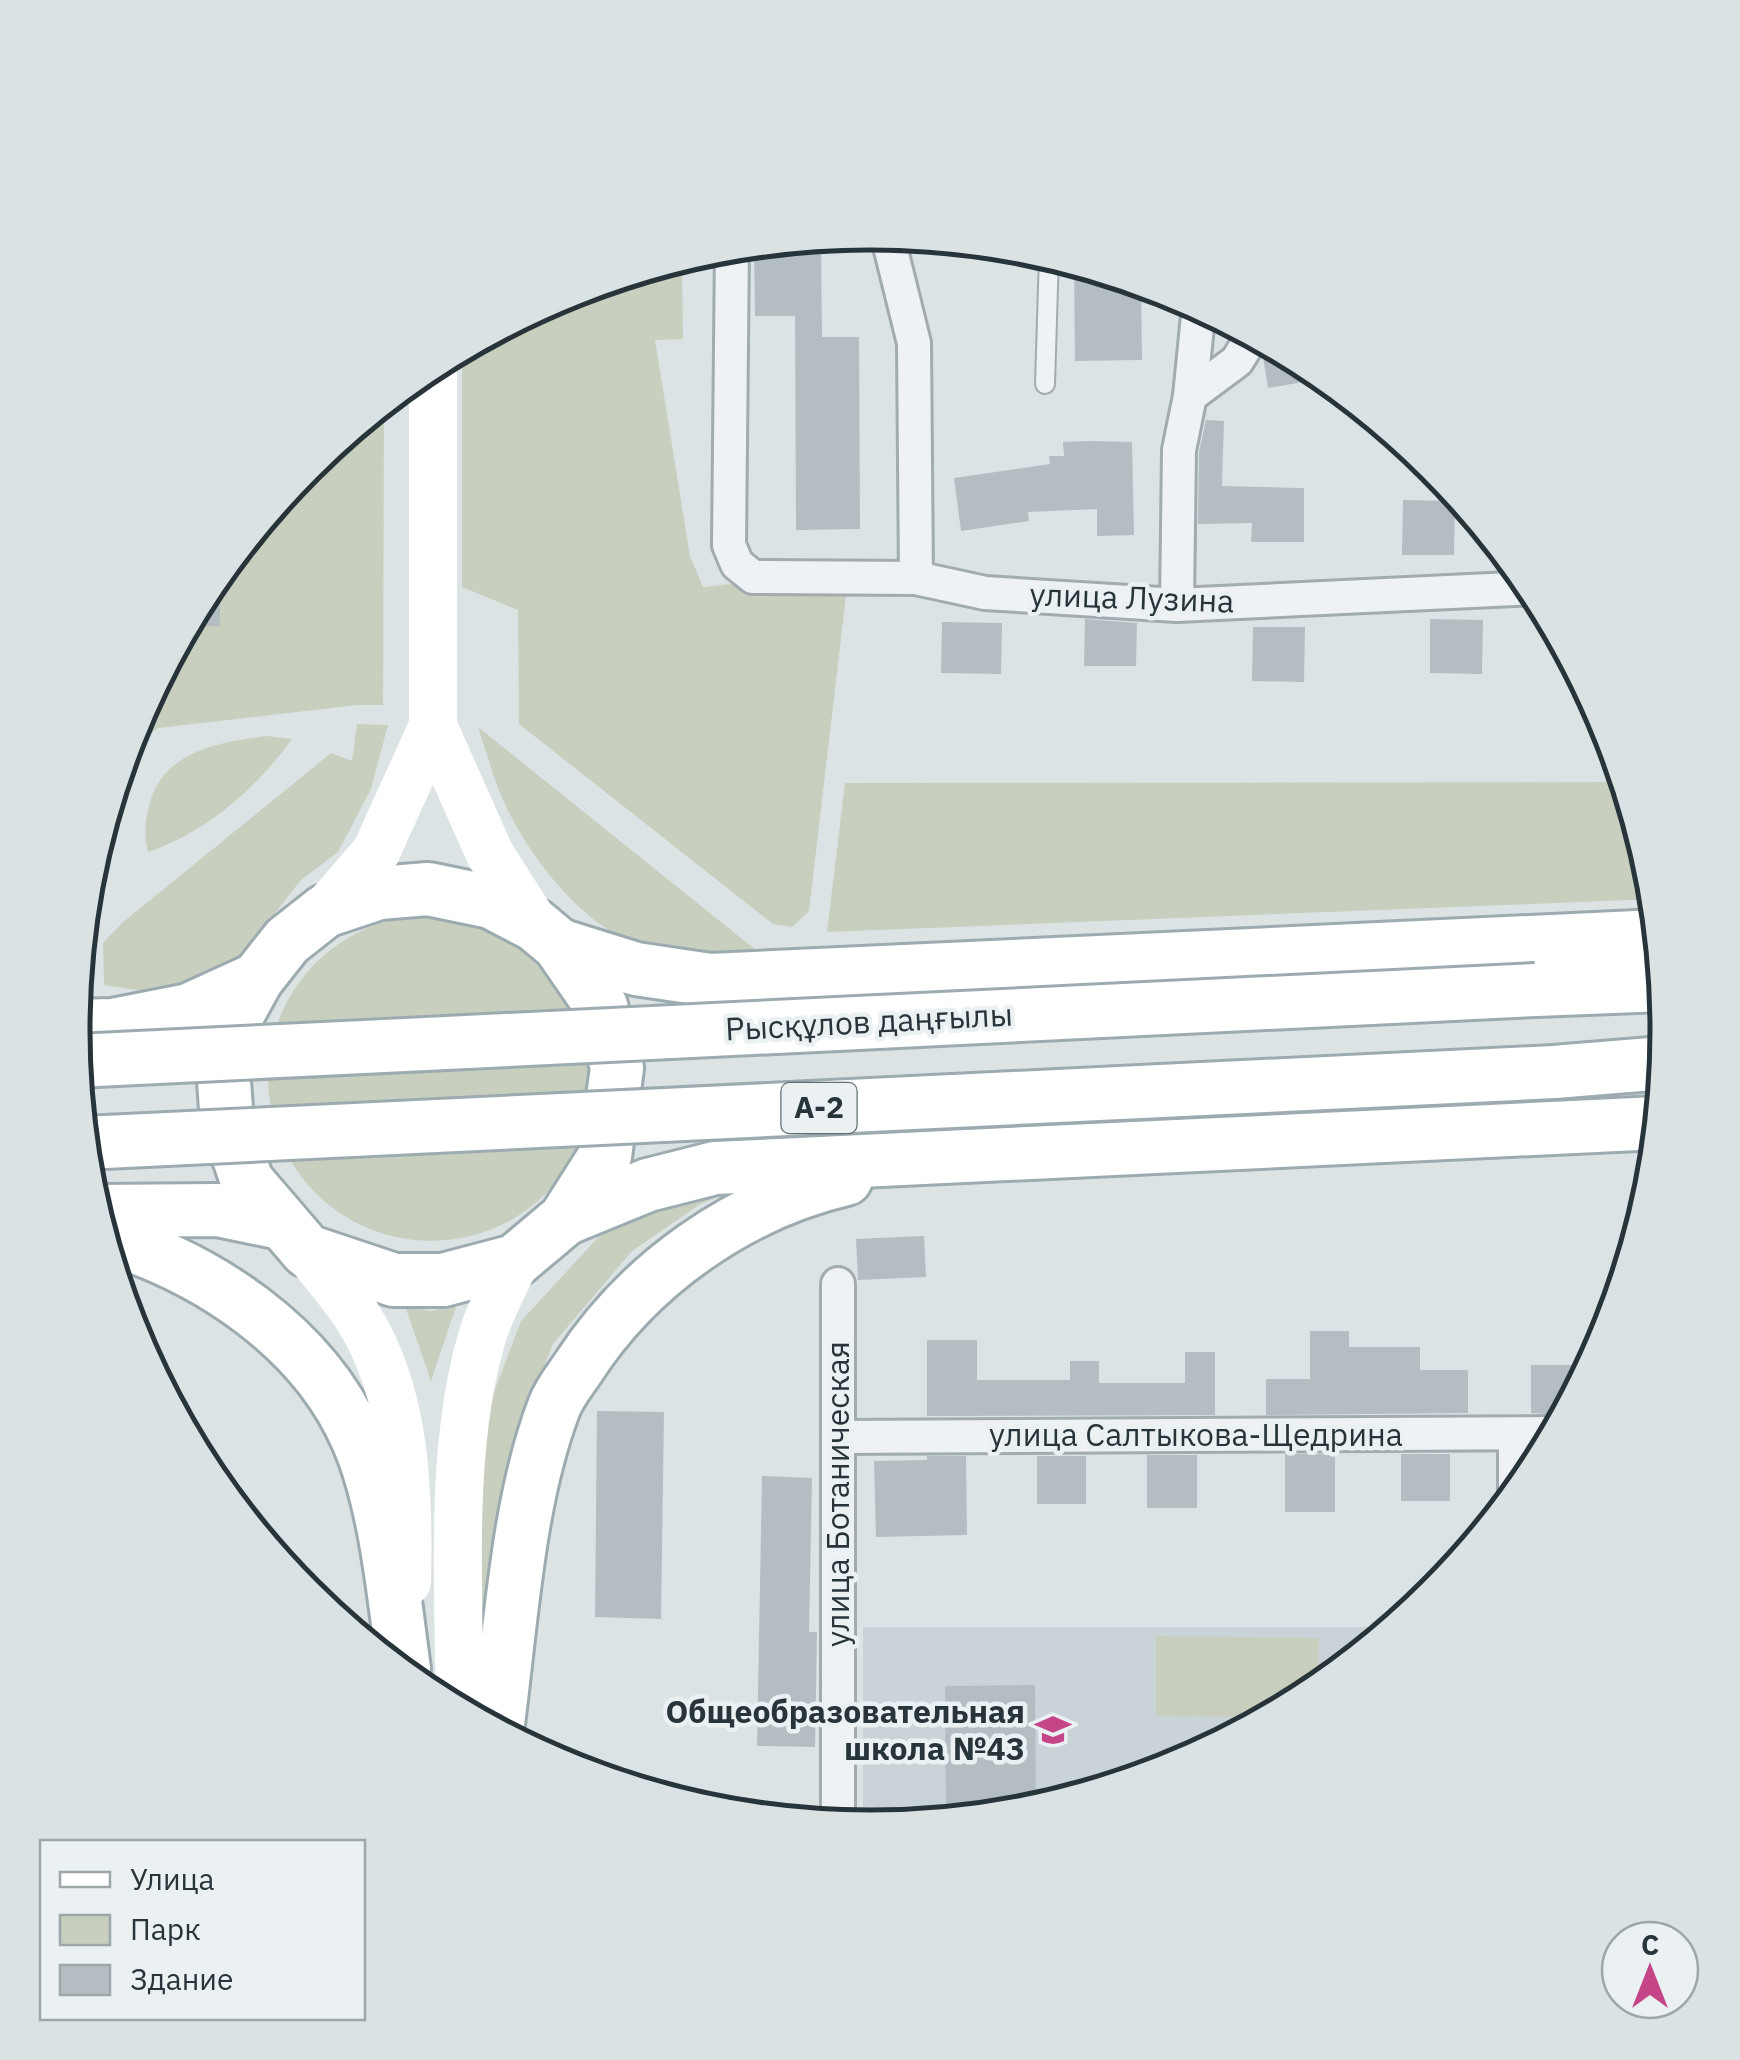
<svg xmlns="http://www.w3.org/2000/svg" width="1740" height="2060" viewBox="0 0 1740 2060" font-family="'IBM Plex Sans',sans-serif">
  <rect width="100%" height="100%" fill="#dce3e5"/>
  <path fill="#cad3d7" d="M863,1627H1394L1313,1693L1175,1767L1025,1812L869,1827H863Z"/>
  <g fill="#c8cfbe">
    <path d="M682,258L683,339L655,340L690,556L703,587L741,583L760,591L846,596L809,911L792,927L773,924L519,724L518,610L462,587V348L565,293Z"/>
    <path d="M384,402L383,705H357L158,728L142,740L141,710L186,626L220,625V571L306,466Z"/>
    <path d="M357,724L388,725L371,789L338,852L300,881L232,969L198,983L149,992L104,985L103,943L122,923L331,753L352,761Z"/>
    <path d="M478,727L766,958C732,956 692,959 658,952C591,938 530,860 503,800C493,777 486,751 478,727Z"/>
    <path d="M267,736L292,739C257,788 207,832 148,852C144,835 145,824 149,806C162,751 219,742 267,736Z"/>
    <path d="M1624,782L1652,875L1655,899L827,932L845,783Z"/>
    <circle cx="431" cy="1078" r="163"/>
    <path d="M765,1176L699,1205L632,1251L553,1344L514,1442L496,1524L480,1677V1429L521,1321L617,1217Z"/>
    <path d="M457,1304L431,1381L405,1306L432,1311Z"/>
    <path d="M1156,1636L1319,1638L1318,1689L1268,1717L1156,1716Z"/>
  </g>
  <g fill="#b4bec2">
    <path d="M821,237L822,337H859L860,529L796,530L795,316H755L754,244Z"/>
    <path d="M1074,262L1141,283L1142,360L1075,361Z"/>
    <path d="M1271,344L1314,367L1326,378L1268,388L1263,357Z"/>
    <path d="M1206,420L1224,421L1222,486L1304,488V542H1251L1252,523L1198,524L1199,452Z"/>
    <path d="M1090,441L1132,442L1134,535L1097,536V509L1028,512L1029,521L961,531L954,478L1050,464L1049,456H1064L1063,442Z"/>
    <path d="M1403,500L1455,501L1454,555H1402Z"/>
    <path d="M220,571V626H186L207,586Z"/>
    <path d="M1085,619L1137,623L1136,666H1084Z"/>
    <path d="M1430,619L1483,620L1482,674L1430,673Z"/>
    <path d="M942,622L1002,623L1001,674L941,673Z"/>
    <path d="M1253,627H1305L1304,682L1252,681Z"/>
    <path d="M924,1236L926,1277L858,1280L856,1239Z"/>
    <path d="M1310,1331H1349V1347H1420V1370H1468V1413L1266,1415V1379H1310Z"/>
    <path d="M927,1340H977V1380H1070V1361H1099V1383H1185V1352H1215V1415L927,1416Z"/>
    <path d="M1531,1365H1581V1383L1564,1415L1531,1413Z"/>
    <path d="M597,1411L664,1412L661,1619L595,1617Z"/>
    <rect x="1285" y="1454" width="50" height="58"/>
    <rect x="1401" y="1454" width="49" height="47"/>
    <rect x="1147" y="1455" width="50" height="53"/>
    <path d="M927,1456H966L967,1535L876,1537L874,1461L927,1460Z"/>
    <rect x="1037" y="1456" width="49" height="48"/>
    <path d="M762,1476L812,1478L809,1632H817L815,1747L757,1746Z"/>
    <path d="M1035,1685L1036,1809L946,1820L945,1686Z"/>
  </g>
  <g fill="none" stroke-linecap="round" stroke-linejoin="round">
    <defs>
      <g id="service">
        <path d="M1045,384L1049,255"/>
        <path d="M501,1732L521,1738L571,1769"/>
      </g>
      <g id="minor">
        <path d="M887,234L914,343L916,578"/>
        <path d="M732,246L729,545L737,564L753,577L916,578L985,593L1177,605L1534,588"/>
        <path d="M1190,396L1237,361L1253,335"/>
        <path d="M1177,605L1179,450L1190,396L1199,306"/>
        <path d="M838,1284V1824"/>
        <path d="M838,1437L1554,1433"/>
        <path d="M1515,1496V1434"/>
      </g>
      <g id="primary">
        <path d="M559,945L636,969L710,980L1658,936"/>
        <path d="M1536,990L1663,985"/>
        <path d="M73,1026L113,1025L189,1010L257,979"/>
        <path d="M1554,1072L1664,1063"/>
        <path d="M95,1211L218,1210L281,1223"/>
        <path d="M565,1219L605,1156L617,1068L601,1006L559,945L535,925L491,902L428,889L379,893L325,911L287,941L257,979L235,1019L223,1067L227,1123L247,1181L307,1251L394,1280H443L515,1261L565,1219L648,1185L715,1168L1658,1123"/>
        <path d="M103,1236C206,1267 312,1336 357,1438C386,1503 394,1598 404,1669"/>
        <path d="M497,1731C511,1627 517,1504 554,1407C559,1393 570,1380 578,1368C638,1275 738,1204 846,1179"/>
      </g>
    </defs>
    <use href="#service" stroke="#a2abaf" stroke-width="22"/>
    <use href="#minor" stroke="#a2abaf" stroke-width="38"/>
    <use href="#primary" stroke="#9cabb0" stroke-width="58"/>
    <use href="#service" stroke="#eef2f4" stroke-width="18"/>
    <use href="#minor" stroke="#eef2f4" stroke-width="32"/>
    <g stroke="#fff" stroke-width="48">
      <path d="M433,364V726L490,854L535,925"/>
      <path d="M325,911L376,852L433,726"/>
      <path d="M307,1251C324,1273 344,1295 359,1319C407,1396 409,1494 407,1582"/>
      <path d="M460,1711C459,1593 448,1443 484,1331C492,1307 505,1284 515,1261"/>
    </g>
    <use href="#primary" stroke="#fff" stroke-width="52"/>
    <defs>
      <g id="primary-bridge">
        <path d="M76,1061L1536,990"/>
        <path d="M84,1143L1554,1072"/>
      </g>
    </defs>
    <use href="#primary-bridge" stroke="#9cabb0" stroke-width="58" stroke-linecap="butt"/>
    <use href="#primary-bridge" stroke="#fff" stroke-width="52"/>
  </g>
  <defs>
    <symbol id="school-bare" viewBox="-9 -9 18 18"><path d="M0-5L7-2L0 1L-7-2ZM-4 1L0 2.5L4 1V4Q0 6-4 4Z" fill="#c54688" stroke="#ebf1f3" stroke-width="2.5" paint-order="stroke"/></symbol>
  </defs>
  <g fill-rule="evenodd">
    <use href="#school-bare" x="1028" y="1705" width="50" height="50"/>
  </g>
  <g text-anchor="middle" stroke-width="9" stroke-linejoin="round" paint-order="stroke">
    <rect fill="#ebf1f3" stroke="#626d72" stroke-width="2.5" x="781.5" y="1083" width="75" height="50" rx="8"/>
    <g font-size="30" font-weight="bold" fill="#27353b">
      <text x="819" y="1118">A-2</text>
    </g>
    <g font-size="32" fill="#27353b" stroke="#ebf1f3">
      <text transform="translate(1132 598) rotate(2)" y="11">улица Лузина</text>
      <text transform="translate(869 1022) rotate(-3)" y="11">Рысқұлов даңғылы</text>
      <text x="1196" y="1446">улица Салтыкова-Щедрина</text>
      <text transform="translate(838 1494) rotate(-90)" y="11">улица Ботаническая</text>
    </g>
    <g font-size="32" font-weight="bold" fill="#27353b" stroke="#ebf1f3" text-anchor="end">
      <text x="1025" y="1723">Общеобразовательная<tspan x="1025" dy="37">школа №43</tspan></text>
    </g>
  </g>
  <path d="M0 0H1740V2060H0ZM90 1030a780 780 0 1 1 1560 0a780 780 0 1 1-1560 0Z" fill="#dbe2e4" fill-rule="evenodd"/>
  <path fill="none" stroke="#27353b" stroke-width="5" d="M90 1030a780 780 0 1 1 1560 0a780 780 0 1 1-1560 0Z"/>
  <rect x="40" y="1840" width="325" height="180" fill="#ebf1f3" stroke="#9da6a9" stroke-width="2.5"/>
  <rect x="60" y="1872" width="50" height="15" fill="#ffffff" stroke="#9da6a9" stroke-width="2.5"/>
  <text x="130" y="1890" font-size="30" fill="#27353b">Улица</text>
  <rect x="60" y="1915" width="50" height="30" fill="#c8cfbe" stroke="#9da6a9" stroke-width="2.5"/>
  <text x="130" y="1940" font-size="30" fill="#27353b">Парк</text>
  <rect x="60" y="1965" width="50" height="30" fill="#b4bec2" stroke="#9da6a9" stroke-width="2.5"/>
  <text x="130" y="1990" font-size="30" fill="#27353b">Здание</text>
  <g transform="translate(1650 1970)"><circle r="48" fill="#ebf1f3" stroke="#9da6a9" stroke-width="2.5"/>
  <path d="M0-8L18 38L0 25L-18 38Z" fill="#c54688"/>
  <text y="-15" font-size="28" font-weight="bold" text-anchor="middle" fill="#27353b">С</text>
  </g>
</svg>
